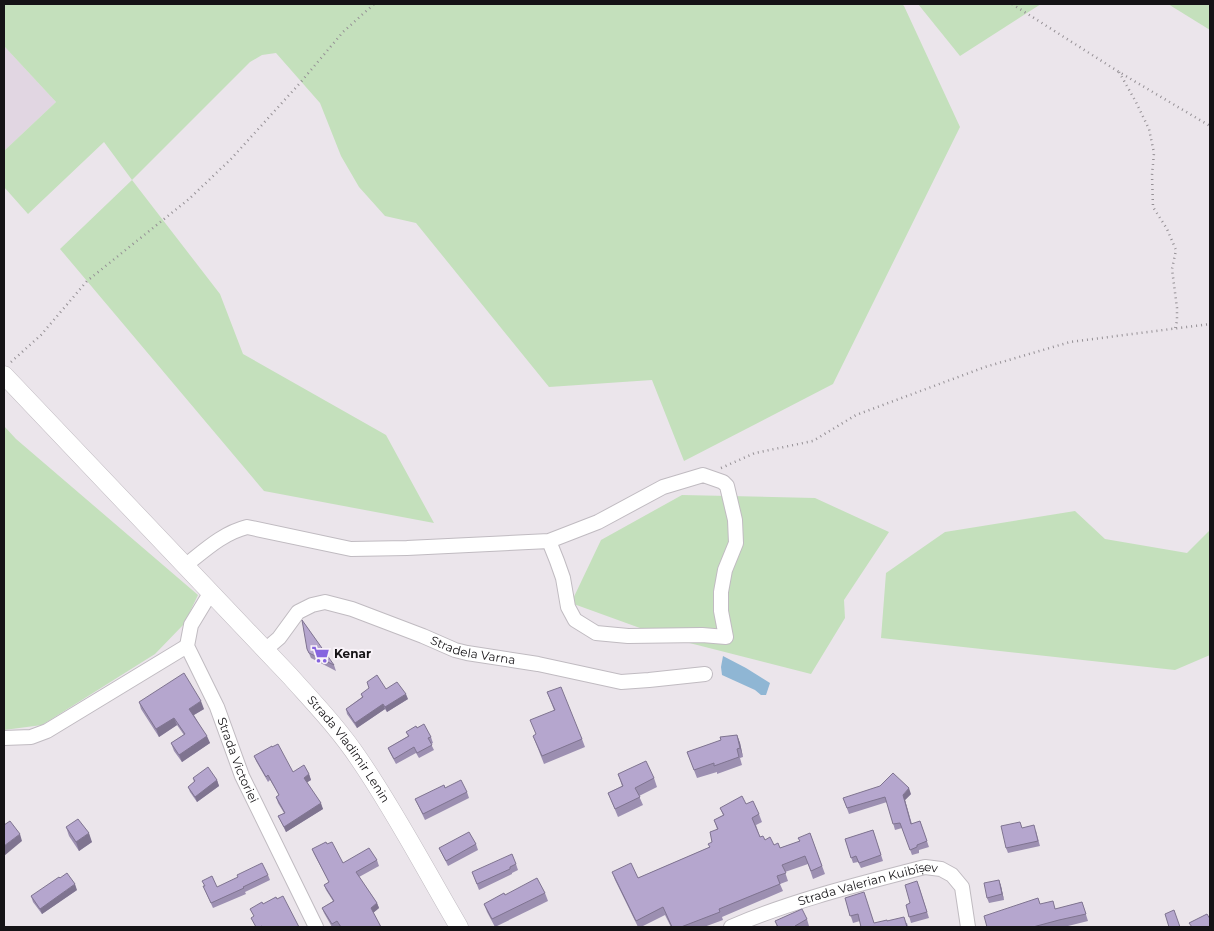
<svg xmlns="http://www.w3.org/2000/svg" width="1214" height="931" viewBox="0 0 1214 931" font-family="Montserrat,sans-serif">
  <rect width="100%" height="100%" fill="#ebe5eb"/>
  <path fill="#e1d6e2" d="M4,46L56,102L4,151Z"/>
  <g fill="#c4e0bc">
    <path d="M4,4H902L904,6L960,127L833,384L684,461L652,380L549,387L416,223L385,216L359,187L341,156L320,103L276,53L262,55L250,62L132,180L220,294L243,354L386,435L434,523L264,491L60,249L132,180L104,142L28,214L4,187V151L56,102L4,46Z"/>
    <path d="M918,4H1041L960,56Z"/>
    <path d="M1168,4H1210V30Z"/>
    <path d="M4,426L16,439L198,595L184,624L155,654L42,725L4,730Z"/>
    <path d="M682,495L815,498L889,532L844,600L845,618L811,674L662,636L571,603L601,540Z"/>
    <path d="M1075,511L1105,539L1187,553L1210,530V655L1175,670L881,638L886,573L945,532Z"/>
  </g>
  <path fill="#8fb6d4" d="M723,656L746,668L770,683L766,695H761L755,690L722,675L721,667Z"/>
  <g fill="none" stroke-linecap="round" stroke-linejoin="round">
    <defs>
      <g id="minor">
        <path d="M186,565C205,550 223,533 247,527L351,549L407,548L549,541L598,522L663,487L703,475L723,482L727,486L735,520L736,543L725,570L721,592V611L726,637L702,635L628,636L596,633L575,620L568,607L563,578L557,561L549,541"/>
        <path id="s1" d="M211,592L191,625L187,646L217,707L242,776L316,927"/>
        <path id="s2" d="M265,650L279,638L298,612L312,605L325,602L352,609L423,636L455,650L467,653L538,664L621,682L649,680L705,674"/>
        <path d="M4,738L31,737L47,731L187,646"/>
        <path id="s3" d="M731,927C793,900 860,884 925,867L941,869L952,875L962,887L968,927"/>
      </g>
      <g id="major">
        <path id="s4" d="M4,375L290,676C314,703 339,729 359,759C396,813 426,871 459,927"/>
      </g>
    </defs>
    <use href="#minor" stroke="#c0bbc1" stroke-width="16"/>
    <use href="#major" stroke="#c0bbc1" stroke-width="19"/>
    <g stroke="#959095" stroke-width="2.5" stroke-dasharray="1 4" stroke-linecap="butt">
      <path d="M1012,4L1119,72L1210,126"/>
      <path d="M1119,72L1136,102L1149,129L1154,153L1152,175L1153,207L1167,229L1176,250L1172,269L1177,308V321L1175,329"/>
      <path d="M11,362L41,335L87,281L189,199L231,159L300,83L343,32L374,4"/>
      <path d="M721,468L755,453L813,441L856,415L985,367L1070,342L1210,324"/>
    </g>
    <use href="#minor" stroke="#fff" stroke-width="14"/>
    <use href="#major" stroke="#fff" stroke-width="18"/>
  </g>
  <g fill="#9c8fb1">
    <path d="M307,649L334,665L336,671L311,658Z"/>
    <path d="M386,689L408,699L387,712L385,709L357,728L347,714L346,709L362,697L361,694Z"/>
    <path d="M547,692L582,739L585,747L544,764L533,736L536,735L554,710Z"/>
    <path d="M139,702L204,709L194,715L210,743L182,762L174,751L171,743L184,735L177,725L159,737L141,709Z"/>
    <path d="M406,732L431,737L433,743L431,744L434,750L419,758L416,753L396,764L390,753L388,748L408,736Z"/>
    <path d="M737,735L740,743L743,757L740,758L742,765L717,774V772L697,778L687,752Z"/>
    <path d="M254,756L293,772L309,774L311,780L307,782L323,809L286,832L278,816L284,813L278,803L276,797L279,795L270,780L268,782L256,761Z"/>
    <path d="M618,774L654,778L657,787L639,796L643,805L618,817L608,793L622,786Z"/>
    <path d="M193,778L217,780L219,786L197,802L190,792L188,787L194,782Z"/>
    <path d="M445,788L467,792L469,798L425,820L415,799Z"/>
    <path d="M911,794L905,800L912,824L920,821L929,847L919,850V853L912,855L902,828L895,830L887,802L849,814L843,798Z"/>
    <path d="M746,804L759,814L762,822L756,825L760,837L765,840L780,848L800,841L810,833L825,874L813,879L808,864L785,872L788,881L780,884L783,891L722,917L723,920L704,927H671L665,915L641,927H638L615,880L612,872L638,878L710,847L712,842L717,829L714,820L723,815L720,808Z"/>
    <path d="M66,827L92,842L79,851L69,836Z"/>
    <path d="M1022,828L1036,831L1040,846L1008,853L1006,848Z"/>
    <path d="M873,830L883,861L861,868L858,862L853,863L845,839Z"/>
    <path d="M327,844L343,863L377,860L379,866L359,877L377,903L379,908L373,913L381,927H340L339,926L337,927H332L324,913L322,908L333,901L326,890L324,885L329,882L314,854L312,849Z"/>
    <path d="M476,844L478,850L448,866L439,848Z"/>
    <path d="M516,864L518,870L512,873V874L479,890L472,872Z"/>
    <path d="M268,875L270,880L245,892L246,894L213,908L203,886L217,887Z"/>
    <path d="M999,880L1001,886L1004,900L989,903L987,898Z"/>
    <path d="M919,886L929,918L911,923L906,905L910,903Z"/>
    <path d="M77,890L42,914L33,902L31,896Z"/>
    <path d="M545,893L548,901L495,927L487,912L484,904L505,895Z"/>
    <path d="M845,898L874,923L887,921L907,923L908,927H861L860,921L853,923Z"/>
    <path d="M1082,902L1088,921L1064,927H987L1040,904L1056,909Z"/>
    <path d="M807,919L809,926L806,927H777L775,921Z"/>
  </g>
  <g fill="#7f7490">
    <path d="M406,694L408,699L387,712L385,707Z"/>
    <path d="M201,701L204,709L192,716L189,709Z"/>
    <path d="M383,704L385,709L357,728L355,723Z"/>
    <path d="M174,718L177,725L159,737L156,729Z"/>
    <path d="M737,735L740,743L743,757L740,748Z"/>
    <path d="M207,736L210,743L182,762L179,755Z"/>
    <path d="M309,774L311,780L306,783L304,778Z"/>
    <path d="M217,780L219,786L197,802L195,797Z"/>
    <path d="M909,788L911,794L905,800L913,830L903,795Z"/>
    <path d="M321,803L323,809L286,832L284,827Z"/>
    <path d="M89,833L92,842L79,851L76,842Z"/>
    <path d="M20,834L22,841L4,856V846Z"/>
    <path d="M999,880L1001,886L1004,900L1002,894Z"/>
    <path d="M75,884L77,890L42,914L40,909Z"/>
    <path d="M377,903L379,908L373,913L371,908Z"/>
  </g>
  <g fill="#b5a6ce" stroke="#7f7490">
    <path d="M302,620L334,665L309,653L307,649Z"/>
    <path d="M184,673L201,701L189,709L207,736L179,755L171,743L185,734L174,718L156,729L139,702Z"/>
    <path d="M377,675L386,689L397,682L406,694L385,707L383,704L355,723L346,709L363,697L361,694L369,688L367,682Z"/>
    <path d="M561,687L582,739L542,756L533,736L536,734L530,720L555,710L547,692Z"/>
    <path d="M424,724L431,737L428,738L432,745L417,753L414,747L394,759L388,748L409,736L406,732L416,726L417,728Z"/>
    <path d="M737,735L740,748L737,749L739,757L714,766V763L694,770L687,752L721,740L720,737Z"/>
    <path d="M278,744L293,772L304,765L309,774L304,778L321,803L284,827L278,816L285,813L276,797L279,795L268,775L266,777L254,756L272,746V747Z"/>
    <path d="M646,761L654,778L635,788L640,797L615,809L608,793L623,786L618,774Z"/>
    <path d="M208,767L217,780L195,797L188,787L195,781L193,778Z"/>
    <path d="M893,773L909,788L903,795L911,824L920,821L927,841L917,845V847L910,850L900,823L893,824L885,797L847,808L843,798L880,786Z"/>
    <path d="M461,780L467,792L423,814L415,799L444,785L445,788Z"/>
    <path d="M742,796L746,804L753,801L759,814L752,818L760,837L763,836L765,840L770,837L774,845L778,843L780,848L800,841L798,838L810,833L822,866L811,871L805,856L782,865L786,873L777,876L780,884L719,909L720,912L681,927H672L663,907L636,921L612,872L631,863L638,878L710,847L708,844L712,842L710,832L718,829L714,820L724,815L720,808Z"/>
    <path d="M78,819L89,833L76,842L66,827Z"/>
    <path d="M10,821L20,834L4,846V824V825Z"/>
    <path d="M1020,822L1022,828L1034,825L1038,841L1006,848L1001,826Z"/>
    <path d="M873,830L881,855L859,863L856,856L851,858L845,839Z"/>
    <path d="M469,832L476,844L446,861L439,848Z"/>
    <path d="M326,842L327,844L332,842L343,863L369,848L377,860L356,872L377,903L371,908L381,927H341L337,921L332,924L322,908L334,901L324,885L329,882L312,849Z"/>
    <path d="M512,854L516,864L510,867V869L477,884L472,872Z"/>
    <path d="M262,863L268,875L243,887L244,888L211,903L203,886H205L202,881L212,876L217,887L238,877L237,875Z"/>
    <path d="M67,873L75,884L40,909L31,896L59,877L60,878Z"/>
    <path d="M537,878L545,893L492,919L484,904L504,893L505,895Z"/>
    <path d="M999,880L1002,894L987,898L984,883Z"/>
    <path d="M917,881L927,912L909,917L906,905L910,903L905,885Z"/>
    <path d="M864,892L874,923L887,920V921L904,917L907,927H861L858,914L850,916L845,898Z"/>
    <path d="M283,896L299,927H263L262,926L260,927H256L251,918L254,916L250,909L262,902L263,904L276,897L277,899Z"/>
    <path d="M1038,898L1040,904L1053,901L1055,909L1082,902L1086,914L1059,920L1033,927H987L984,916Z"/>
    <path d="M802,909L807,919L795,926V927H778L775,921Z"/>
    <path d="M1174,910L1180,927H1169L1165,914Z"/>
    <path d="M1207,914L1210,919V927H1192L1189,923Z"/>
  </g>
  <defs>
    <symbol id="supermarket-bare" viewBox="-9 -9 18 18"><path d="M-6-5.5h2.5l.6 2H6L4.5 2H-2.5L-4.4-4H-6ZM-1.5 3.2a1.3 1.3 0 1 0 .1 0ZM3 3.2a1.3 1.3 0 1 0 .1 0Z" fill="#8664df" stroke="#f8f2f8" stroke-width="2.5" paint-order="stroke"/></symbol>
  </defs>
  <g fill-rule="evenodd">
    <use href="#supermarket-bare" x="308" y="642" width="25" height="25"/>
  </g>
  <g text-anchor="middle" stroke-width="4" stroke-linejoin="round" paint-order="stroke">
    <g font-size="12" fill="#151316" stroke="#f8f2f8">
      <text dy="4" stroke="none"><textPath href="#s2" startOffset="236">Stradela Varna</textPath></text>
      <text dy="4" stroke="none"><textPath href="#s4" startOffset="509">Strada Vladimir Lenin</textPath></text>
      <text dy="4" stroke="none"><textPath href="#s1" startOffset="185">Strada Victoriei</textPath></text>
      <text dy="4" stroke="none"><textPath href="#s3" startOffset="144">Strada Valerian Kuibîșev</textPath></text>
    </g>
    <g font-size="12" font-weight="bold" fill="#151316" stroke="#f8f2f8" text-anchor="start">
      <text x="334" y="658">Kenar</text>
    </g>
  </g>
  <rect width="1214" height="931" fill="none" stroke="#151316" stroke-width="10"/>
</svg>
